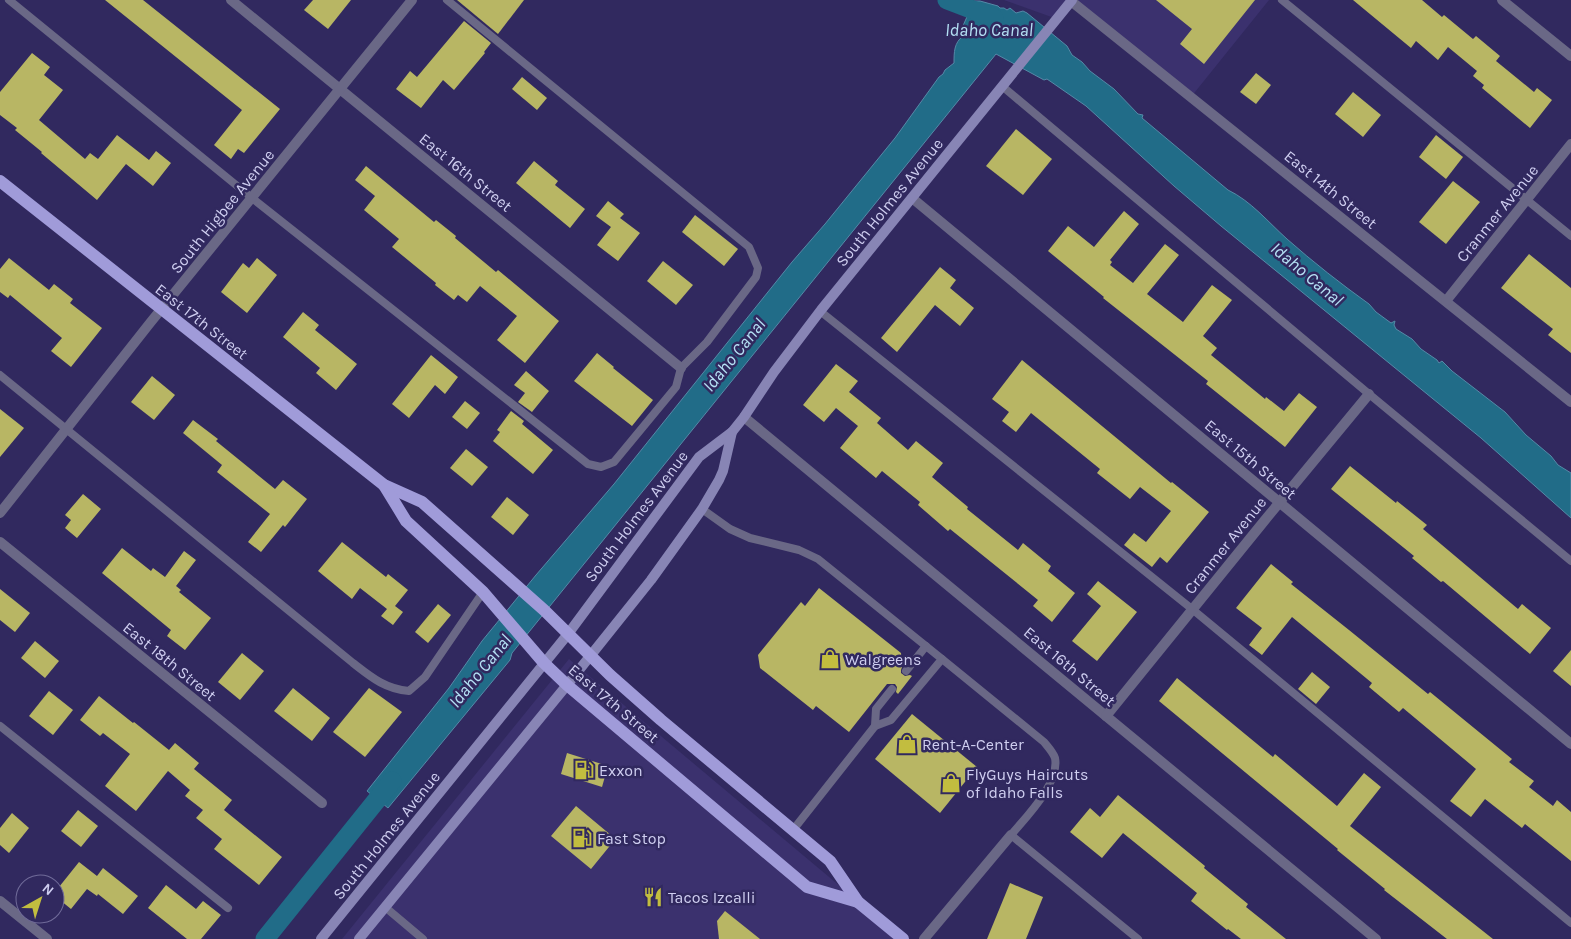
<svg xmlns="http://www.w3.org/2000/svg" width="1571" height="939" viewBox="0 0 1571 939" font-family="Karla,sans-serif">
  <rect width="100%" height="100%" fill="#31295f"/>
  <g fill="#3b316e">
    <path d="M1004,0H1269L1191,97L1072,1L1057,19Z"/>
    <path d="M569,659L903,939H342Z"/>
  </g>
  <path fill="#216c88" stroke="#5589a7" d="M974,1H980L998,6L1000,8H1004L1007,10L1010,8L1016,13L1023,11L1027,13L1067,46L1072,55L1082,62L1090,71L1114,89L1138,114L1143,115L1142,118L1228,190C1251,201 1268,222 1287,239C1313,262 1341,284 1369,304L1376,312L1391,323L1395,321L1394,325L1396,329L1412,339L1421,349L1437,360L1439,363L1442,361L1452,371L1505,412L1526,435L1551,456L1558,465L1571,473V518L1481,438L1221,226L1174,186L1086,106L1047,79L1044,80L996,54L512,653L510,660L388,808L367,791L449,688L482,641L536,575L614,484L792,262L825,224L895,138L939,77L943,74L945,70L954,63C954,52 954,43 963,36L962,28Z"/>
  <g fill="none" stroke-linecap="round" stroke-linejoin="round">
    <g stroke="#216c88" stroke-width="19">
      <path d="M947,0L994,18"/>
      <path d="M265,939L392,781"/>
    </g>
  </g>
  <g fill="#b8b664">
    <path d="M105,0H143L280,109L244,153L238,149L231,159L214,145L242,110Z"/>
    <path d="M313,0H351L328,29L304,10Z"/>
    <path d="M457,0H524L498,34Z"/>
    <path d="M1156,0H1255L1204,64L1180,44L1192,29Z"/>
    <path d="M1353,0H1422L1442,17L1444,15L1473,39L1476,36L1500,56L1496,61L1534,92L1537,88L1552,100L1530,128L1482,88L1484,85L1473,76L1477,71L1448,47L1438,60L1416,41L1411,48Z"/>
    <path d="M464,21L491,43L484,52L485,53L454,90L443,80L421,108L396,89L410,71L417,77Z"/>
    <path d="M32,53L50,67L44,75L63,90L39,120L85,159L90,153L98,159L117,135L149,160L156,151L171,163L153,186L126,164L97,200L41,153L42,152L15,130L17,128L0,115V92Z"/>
    <path d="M1256,73L1271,85L1256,104L1240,92Z"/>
    <path d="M522,77L547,98L537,110L512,89Z"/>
    <path d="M1353,92L1381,115L1363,137L1335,114Z"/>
    <path d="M1016,129L1052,159L1023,195L986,166Z"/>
    <path d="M1436,135L1463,157L1446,179L1419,157Z"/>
    <path d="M534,161L558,181L555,185L585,209L570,228L516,183Z"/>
    <path d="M366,166L434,222L436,220L456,236L455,238L496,272L498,270L559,321L525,363L497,340L517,316L480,286L467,302L458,295L454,300L435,285L436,283L392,247L399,239L364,210L375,196L355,180Z"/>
    <path d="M1453,181L1480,202L1446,244L1419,222Z"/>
    <path d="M608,201L624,214L620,218L640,233L618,261L597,245L611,227L596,216Z"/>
    <path d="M1124,211L1139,224L1110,260L1112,262L1110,265L1133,283L1165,244L1179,255L1147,294L1183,322L1212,285L1232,300L1203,336L1217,348L1211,355L1265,399L1266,397L1284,411L1299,393L1317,407L1285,447L1206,384L1208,381L1103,298L1104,297L1048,251L1068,226L1094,247Z"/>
    <path d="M695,215L738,249L724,266L682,232Z"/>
    <path d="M1529,254L1571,288V353L1548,335L1553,329L1501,288Z"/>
    <path d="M9,258L49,290L54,284L73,299L70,303L102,328L71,367L51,351L62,338L10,295L8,298L0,292V269Z"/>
    <path d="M257,258L277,275L247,313L221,292L243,263L249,268Z"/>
    <path d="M663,261L693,285L676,305L647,281Z"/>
    <path d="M940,267L956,280L950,288L974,308L960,326L935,305L897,352L881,338Z"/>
    <path d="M303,312L319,325L315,330L357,364L336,390L316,373L320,368L283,337Z"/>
    <path d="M597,353L614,367L613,368L653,400L632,426L574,381Z"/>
    <path d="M431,355L458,377L445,394L435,385L409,418L392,404Z"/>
    <path d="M1022,360L1171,483L1172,482L1209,512L1167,563L1160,557L1152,567L1124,545L1134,533L1146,542L1171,511L1140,487L1130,499L1097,473L1100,469L1031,413L1016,432L1002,421L1009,412L992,399Z"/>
    <path d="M836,364L858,381L849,392L881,418L877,423L908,450L916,441L943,463L932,477L968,507L967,509L1018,550L1023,543L1051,566L1048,571L1075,593L1052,622L1033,606L1038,600L950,529L948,531L918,505L920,502L882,471L876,478L840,448L858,426L836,408L824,422L803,405Z"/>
    <path d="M526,371L549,391L532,412L518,402L525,393L514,385Z"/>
    <path d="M152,376L175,395L154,420L131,402Z"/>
    <path d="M465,401L480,413L467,429L452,417Z"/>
    <path d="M0,409L24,428L0,457Z"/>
    <path d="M511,411L524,421L522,424L553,450L533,474L493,441L500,432L497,430Z"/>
    <path d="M193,420L218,439L216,441L275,489L283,480L307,499L285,527L283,525L261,552L248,542L270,514L217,472L222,465L183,433Z"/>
    <path d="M466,449L488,467L472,486L450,468Z"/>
    <path d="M1350,466L1396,503L1397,501L1427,525L1423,529L1518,609L1522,604L1551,628L1530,654L1443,581L1441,582L1412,558L1414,556L1331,489Z"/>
    <path d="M83,494L101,509L77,538L65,528L71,520L65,515Z"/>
    <path d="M507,497L529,515L513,535L491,517Z"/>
    <path d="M342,542L386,577L388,574L408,590L395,606L403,612L393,625L381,616L387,609L360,588L352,599L318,571Z"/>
    <path d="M122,548L151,571L153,568L165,577L184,551L196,560L176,586L181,590L179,592L211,618L185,650L167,636L171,630L102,573Z"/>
    <path d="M1271,564L1293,582L1291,584L1349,630L1428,694L1430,692L1512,759L1509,762L1534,781L1529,787L1553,806L1557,800L1571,812V861L1525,824L1522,828L1485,799L1471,817L1450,801L1476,769L1403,708L1399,712L1369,687L1372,683L1292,617L1262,655L1249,645L1262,628L1236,608Z"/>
    <path d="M1098,581L1137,612L1097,661L1072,641L1101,606L1087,594Z"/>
    <path d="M819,588L901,653L902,667L901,670V673L905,676L910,675L912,676L898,694L896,692L897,687L895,684H887L849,732L816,706L813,710L760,668L758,655L801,602L805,606Z"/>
    <path d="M0,589L30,613L15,632L0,620Z"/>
    <path d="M438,604L451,615L428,643L415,632Z"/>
    <path d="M35,641L59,661L45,678L21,658Z"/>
    <path d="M1571,650V686L1553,671Z"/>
    <path d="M242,653L264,671L240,700L218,682Z"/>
    <path d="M1312,672L1330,687L1316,704L1298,689Z"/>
    <path d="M1177,678L1273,757L1275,754L1337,806L1364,773L1381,787L1350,826L1493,939H1447L1384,890L1385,889L1337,850L1338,849L1159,701Z"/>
    <path d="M293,688L330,718L312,741L274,711Z"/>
    <path d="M369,688L402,712L365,757L333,732Z"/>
    <path d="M49,691L73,710L53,735L29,716Z"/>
    <path d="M99,696L133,723L134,722L169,750L175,743L199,763L194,769L232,800L224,810L282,857L259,885L214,849L222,839L196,818L203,810L185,796L190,790L168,771L136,811L105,786L130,754L103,733L100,736L80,720Z"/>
    <path d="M912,714L977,767L940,813L875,759Z"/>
    <path d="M567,753L608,766L602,787L561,774Z"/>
    <path d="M1118,795L1205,866L1204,868L1248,904L1246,907L1286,939H1241L1228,929L1227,930L1191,901L1197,893L1123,833L1102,858L1070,832L1090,808L1100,817Z"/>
    <path d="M576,806L612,836L610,839L613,842L591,869L551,836Z"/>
    <path d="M78,810L98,826L81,847L61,831Z"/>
    <path d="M12,813L29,828L9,853L0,845V828Z"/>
    <path d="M79,862L97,876L103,868L138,896L123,914L98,894L97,896L87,889L71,909L55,896V892Z"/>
    <path d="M1010,883L1043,897L1026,939H987Z"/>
    <path d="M166,885L196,909L203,901L221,915L201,939H187L148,908Z"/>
    <path d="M725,911L760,939H719L717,921Z"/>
  </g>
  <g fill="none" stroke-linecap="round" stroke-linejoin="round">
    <g stroke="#6a6886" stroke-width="8">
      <path d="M9,0L252,198L588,464L601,467L614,462L676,387L681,368L707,342L756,277L758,268L749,247L447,0"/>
      <path d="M1282,0L1571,236"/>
      <path d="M1002,86L1369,394L1571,561"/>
      <path d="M820,311L1192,609L1571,923"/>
      <path d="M0,375L353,663C371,677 385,689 409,691L425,677L483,592"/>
      <path d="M702,509L730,529L750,538L799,550L818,559L942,659L891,720L875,726L793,830"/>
      <path d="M942,659L1044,742C1048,747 1053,752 1055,758C1060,783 1026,817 1011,835L1138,939"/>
      <path d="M906,671L926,646"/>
      <path d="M0,726L228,908"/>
      <path d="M875,726L876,709L892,689"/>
      <path d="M385,907L423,939"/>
    </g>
    <g stroke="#6a6886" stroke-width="10">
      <path d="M231,0L681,368"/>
      <path d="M1502,0L1571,56"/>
      <path d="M1071,1L1571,402"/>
      <path d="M912,198L1571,744"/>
      <path d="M1446,301L1571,144"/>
      <path d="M744,417L1376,939"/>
      <path d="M0,513L150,323L412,0"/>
      <path d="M0,542L322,803"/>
      <path d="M1106,716L1265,520L1369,394"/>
      <path d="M0,901L47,939"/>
      <path d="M924,939L1011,835"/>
    </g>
    <g stroke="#8885b5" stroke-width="10">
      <path d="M321,939L568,634L699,457L732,432L744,417L774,372L821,310L1072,0"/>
      <path d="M359,939L567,685L651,580L702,509L719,480L723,471L732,432"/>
    </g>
    <g stroke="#a09bd9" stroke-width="12">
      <path d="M0,181L384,485L422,502L544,610L610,675L661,720L830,861L858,902L903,939"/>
      <path d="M384,485L406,521L483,592L544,663L567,685L807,887L858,902"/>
    </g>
  </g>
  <defs>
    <symbol id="shop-bare" viewBox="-9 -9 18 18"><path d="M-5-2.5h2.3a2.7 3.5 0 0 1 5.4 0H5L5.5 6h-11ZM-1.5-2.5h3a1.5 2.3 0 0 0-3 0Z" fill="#c2bd3f" stroke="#31295f" stroke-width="2.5" paint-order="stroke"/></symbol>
    <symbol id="fuel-bare" viewBox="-9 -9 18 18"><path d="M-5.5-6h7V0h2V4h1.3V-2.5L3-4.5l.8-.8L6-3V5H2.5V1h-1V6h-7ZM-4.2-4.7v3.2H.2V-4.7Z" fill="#c2bd3f" stroke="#31295f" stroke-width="2.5" paint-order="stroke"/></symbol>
    <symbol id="restaurant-bare" viewBox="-9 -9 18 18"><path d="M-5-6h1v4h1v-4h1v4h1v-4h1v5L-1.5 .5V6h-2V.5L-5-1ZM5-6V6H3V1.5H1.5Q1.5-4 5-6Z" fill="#c2bd3f" stroke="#31295f" stroke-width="2.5" paint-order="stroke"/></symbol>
  </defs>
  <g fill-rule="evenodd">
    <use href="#shop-bare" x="816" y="645" width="28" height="28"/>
    <use href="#shop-bare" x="893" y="730" width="28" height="28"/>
    <use href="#fuel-bare" x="570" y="756" width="28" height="28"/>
    <use href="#shop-bare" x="937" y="769" width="28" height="28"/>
    <use href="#fuel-bare" x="568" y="824" width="28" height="28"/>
    <use href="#restaurant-bare" x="639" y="883" width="28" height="28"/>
  </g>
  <g text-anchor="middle" stroke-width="5" stroke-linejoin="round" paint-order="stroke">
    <g font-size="16" fill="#cfcef0" stroke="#31295f">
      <text transform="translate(466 172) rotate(39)" y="6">East 16th Street</text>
      <text transform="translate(1331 189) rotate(39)" y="6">East 14th Street</text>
      <text transform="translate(889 202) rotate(-51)" y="6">South Holmes Avenue</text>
      <text transform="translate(222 211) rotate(-51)" y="6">South Higbee Avenue</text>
      <text transform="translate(1497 213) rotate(-51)" y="6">Cranmer Avenue</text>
      <text transform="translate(202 321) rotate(38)" y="6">East 17th Street</text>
      <text transform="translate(1251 459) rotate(40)" y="6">East 15th Street</text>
      <text transform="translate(636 516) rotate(-53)" y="6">South Holmes Avenue</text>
      <text transform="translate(1225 545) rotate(-51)" y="6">Cranmer Avenue</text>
      <text transform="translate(170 661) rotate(39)" y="6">East 18th Street</text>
      <text transform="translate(1070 666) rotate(40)" y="6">East 16th Street</text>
      <text transform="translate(614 703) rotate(40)" y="6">East 17th Street</text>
      <text transform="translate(386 835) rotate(-51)" y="6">South Holmes Avenue</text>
    </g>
    <g font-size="16" fill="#cfcef0" stroke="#31295f" text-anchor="start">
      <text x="845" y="665">Walgreens</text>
      <text x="922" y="750">Rent-A-Center</text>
      <text x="599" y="776">Exxon</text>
      <text x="966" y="780">FlyGuys Haircuts<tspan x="966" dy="18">of Idaho Falls</tspan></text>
      <text x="597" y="844">Fast Stop</text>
      <text x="668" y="903">Tacos Izcalli</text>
    </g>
    <g font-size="18" font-style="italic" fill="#b4e0f4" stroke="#31295f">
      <text x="989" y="36">Idaho Canal</text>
      <text transform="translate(1307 274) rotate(40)" y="6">Idaho Canal</text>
      <text transform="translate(734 355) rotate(-51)" y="6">Idaho Canal</text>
      <text transform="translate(480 671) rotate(-51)" y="6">Idaho Canal</text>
    </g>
  </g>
  <g transform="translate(40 899) rotate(39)"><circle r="24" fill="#31295f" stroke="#706b99"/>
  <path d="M0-4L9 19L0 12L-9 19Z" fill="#c2bd3f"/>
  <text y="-8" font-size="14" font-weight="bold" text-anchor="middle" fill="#cfcef0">N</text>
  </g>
</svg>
